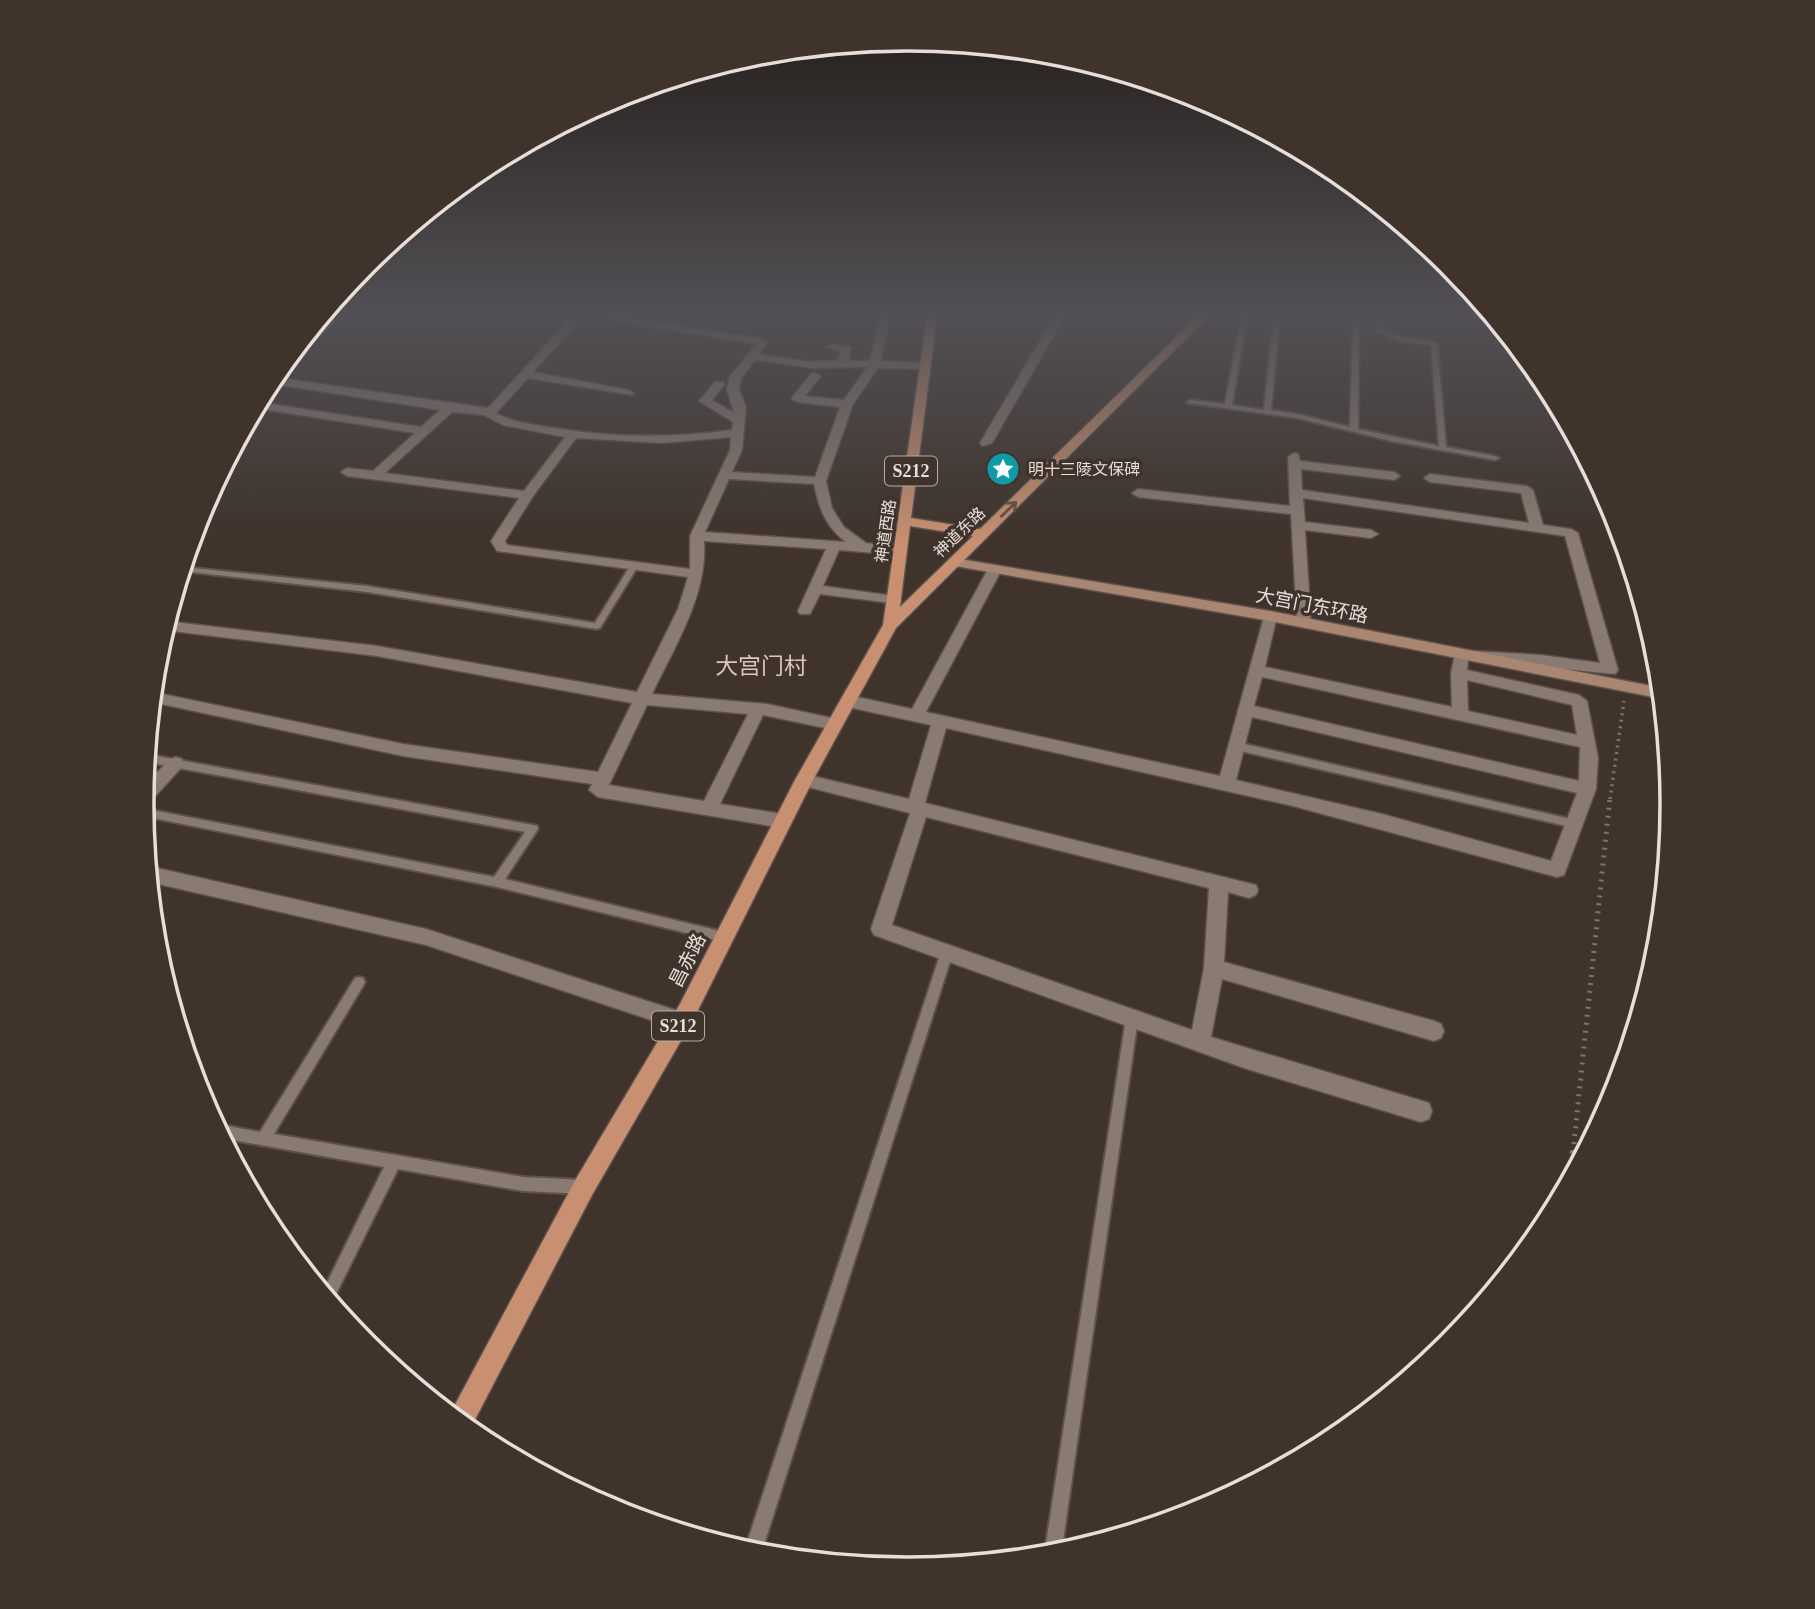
<svg xmlns="http://www.w3.org/2000/svg" width="1815" height="1609" viewBox="0 0 1815 1609" font-family="'Times New Roman','Noto Sans SC',serif">
  <rect width="100%" height="100%" fill="#3f332b"/>
  <g fill="none" stroke-linecap="round" stroke-linejoin="round">
    <defs>
      <g id="lane">
        <path d="M1241,317H1247L1232,405L1264,410L1274,317H1280L1271,410L1297,414L1350,427L1353,317H1359L1358,429L1439,446L1431,345L1399,341L1377,332L1375,317H1381L1382,330L1400,337L1434,342L1437,344L1446,447L1495,456L1499,458L1495,460L1391,441L1297,418L1188,403L1187,402L1190,400L1225,404Z"/>
        <path d="M634,563L638,566L600,628L597,629L367,592L182,571L183,567L367,586L595,623L630,566Z"/>
        <path d="M1236,742L1575,820L1579,821L1580,824L1579,827L1575,828L1232,749L1231,746L1232,743Z"/>
        <path d="M146,754L533,825L537,826L538,829L505,879L724,932L728,933L730,937L728,941L724,942L497,887L143,816L142,808L494,877L525,832L146,762Z"/>
        <path d="M947,947L951,948L953,952L761,1554L758,1556L744,1552L941,952L943,948Z"/>
        <path d="M359,977L363,978L365,982L363,986L274,1134L523,1177L584,1180L589,1182L591,1187L589,1192L584,1194L523,1191L398,1169L331,1304L322,1293L384,1167L221,1138L215,1126L218,1124L260,1132L355,978Z"/>
        <path d="M1132,1012L1136,1014L1138,1018L1061,1555L1044,1557L1126,1018L1128,1014Z"/>
      </g>
      <g id="street">
        <path d="M572,317H583L533,372L628,390L634,393L632,395L528,378L496,413C512,422 531,424 548,427C610,438 670,438 732,430L733,422L699,401L715,382H723L725,384L712,400L734,413L727,390L729,378L756,344L606,320L601,317H625L763,339L768,342L759,354L811,362L838,360L841,351L827,347L832,344L851,347L849,360L870,361L880,317H890L881,361L925,363L931,366L925,369L878,368L853,404L826,481L832,508L844,527L866,543L900,547L907,551L900,555L839,550L823,586L894,596L901,601L899,604L820,594L810,614H800L798,611L826,549L704,541C708,594 675,646 652,694L767,704L841,720L843,724L841,728L835,730L763,715L720,804L783,814L789,816L792,821L789,826L783,828L598,797L589,790L592,784L403,756L152,702L153,692L403,744L598,772L632,703L377,656L164,630L166,621L377,646L637,692L678,609L688,577L497,551L491,541L519,498L347,476L341,472L347,468L373,471L415,433L255,408L258,402L421,427L440,410L268,383L272,377L488,408ZM755,360L811,368L867,367L844,400L805,396L821,376L815,373L811,374L791,399L797,402L840,407L815,477L732,472L742,450L746,407L739,390L741,378ZM452,412L484,415L503,425L565,437L524,491L385,473ZM731,437L730,450L690,536V569L507,545L505,541L533,496L576,438L662,443ZM729,479L814,484C819,509 826,527 846,542L705,532ZM647,705L748,714L704,801L609,785Z"/>
        <path d="M1054,317H1064L992,443L982,446L980,443Z"/>
        <path d="M1294,453L1298,454L1300,461L1394,472L1400,476L1394,480L1301,469L1302,490L1529,523L1521,493L1430,482L1424,478L1430,474L1527,486L1533,490L1543,525L1571,529L1578,533L1618,670L1615,674L1468,660L1467,670L1579,695L1587,701L1598,758L1596,789L1564,875L1557,877L1293,806L946,728L925,803L1256,885L1258,890L1256,895L1249,898L1228,892L1224,962L1434,1021L1441,1024L1444,1031L1441,1038L1434,1041L1222,979L1211,1037L1429,1103L1432,1111L1429,1119L1421,1122L1247,1069L874,935L871,929L910,813L804,786L795,780L804,774L909,799L931,725L848,707L840,701L848,695L912,709L988,569L995,565L1002,569L926,712L1220,776L1265,613L1270,611L1277,616L1265,667L1452,707L1451,673L1456,650L1541,655L1600,663L1565,536L1303,498L1305,522L1371,530L1378,534L1371,538L1305,530L1311,623L1304,628L1297,623L1291,514L1138,497L1132,493L1138,489L1290,506L1288,457ZM1262,677L1580,747L1579,781L1254,706ZM1467,680L1572,705L1577,735L1468,711ZM1252,717L1577,793L1551,861L1382,814L1236,780ZM926,817L1209,888L1204,968L1192,1030L892,925Z"/>
        <path d="M176,757L182,759L184,763L182,767L148,804L142,806L143,787L170,759Z"/>
        <path d="M148,866L426,929L681,1012L688,1014L691,1021L688,1028L681,1030L426,945L149,882Z"/>
      </g>
      <g id="secondary">
        <path d="M1473,317H1494L1497,322Z"/>
        <path d="M954,558L1270,611L1662,688L1663,699L1270,621L949,565V559Z"/>
      </g>
      <path id="primary" d="M927,317H937L911,518L980,529L1197,317H1208L896,628L813,780L694,1018L592,1195L469,1431L450,1414L576,1179L680,1004L795,780L883,625ZM910,526L973,536L900,607Z"/>
      <path id="highway" d="M328,317H341L296,357H288L308,333Z"/>
    </defs>
    <use href="#lane" stroke="#5c514b" stroke-width="4"/>
    <use href="#street" stroke="#5c514b" stroke-width="3"/>
    <use href="#secondary" stroke="#5c514b" stroke-width="3"/>
    <use href="#primary" stroke="#5c514b" stroke-width="3"/>
    <use href="#highway" stroke="#5c514b" stroke-width="3"/>
    <path stroke="#7f746d" stroke-width="3.5" stroke-dasharray="2 4.5" stroke-linecap="butt" d="M1610,799L1624,701"/>
    <path stroke="#7f746d" stroke-width="5" stroke-dasharray="2 6" stroke-linecap="butt" d="M1573,1152L1610,797"/>
    <path stroke="#7f746d" stroke-width="6" stroke-dasharray="2.5 8" stroke-linecap="butt" d="M1569,1185L1573,1150"/>
    <use href="#lane" fill="#8a7b72" fill-rule="evenodd"/>
    <use href="#street" fill="#8a7b72" fill-rule="evenodd"/>
    <use href="#secondary" fill="#a98671" fill-rule="evenodd"/>
    <use href="#primary" fill="#c89070" fill-rule="evenodd"/>
    <use href="#highway" fill="#f19e6f" fill-rule="evenodd"/>
  </g>
  <defs><path id="oneway-shaft" d="M-6 0H5M1.5-3L5.5 0L1.5 3" fill="none" stroke-width="1.6" stroke-linecap="round" stroke-linejoin="round" transform="scale(1.75)"/></defs>
  <use stroke="#684f40" href="#oneway-shaft" transform="translate(1009 509) rotate(-44)"/>
  <linearGradient id="sky" x2="0" y2="1"><stop stop-color="#231c18"/><stop offset="0.58" stop-color="#525055"/><stop offset="1" stop-color="#525055" stop-opacity="0"/></linearGradient>
  <rect width="1815" height="542" fill="url(#sky)"/>
  <defs>
    <symbol id="sight-disc" viewBox="-11 -11 22 22"><circle r="9.5" fill="#0f9aa8" stroke="#3f332b"/><path d="M0-6L1.8-2.2L6-1.7L2.9 1.2L3.7 5.4L0 3.3L-3.7 5.4L-2.9 1.2L-6-1.7L-1.8-2.2Z" fill="#fff"/></symbol>
  </defs>
  <g fill-rule="evenodd">
    <use href="#sight-disc" x="984" y="450" width="38" height="38"/>
  </g>
  <g text-anchor="middle" stroke-width="7" stroke-linejoin="round" paint-order="stroke">
    <g font-size="16" fill="#e7deda" stroke="#3f332b" text-anchor="start">
      <text x="1028" y="475">明十三陵文保碑</text>
    </g>
    <g font-size="16" fill="#e7deda" stroke="#3f332b">
      <text transform="translate(885 531) rotate(-82)" y="6">神道西路</text>
      <text transform="translate(959 532) rotate(-44)" y="6">神道东路</text>
    </g>
    <g fill="#3f332b" stroke="#b5aba6" stroke-width="2">
      <rect x="885" y="456.5" width="52" height="29" rx="5"/>
      <rect x="652" y="1011.5" width="52" height="29" rx="5"/>
    </g>
    <g font-size="18" font-weight="bold" fill="#e7deda">
      <text x="911" y="477">S212</text>
      <text x="678" y="1032">S212</text>
    </g>
    <g font-size="19" fill="#e7deda" stroke="#3f332b">
      <text transform="translate(1312 605) rotate(11)" y="7">大宫门东环路</text>
      <text transform="translate(687 960) rotate(-63)" y="7">昌赤路</text>
    </g>
    <g font-size="23" fill="#d7c7bd" stroke="#3f332b">
      <text x="761" y="674">大宫门村</text>
    </g>
  </g>
  <path d="M0 0H1815V1609H0ZM154 804a753 753 0 1 1 1506 0a753 753 0 1 1-1506 0Z" fill="#3f332b" fill-rule="evenodd"/>
  <path fill="none" stroke="#e7deda" stroke-width="3.5" d="M154 804a753 753 0 1 1 1506 0a753 753 0 1 1-1506 0Z"/>
</svg>
